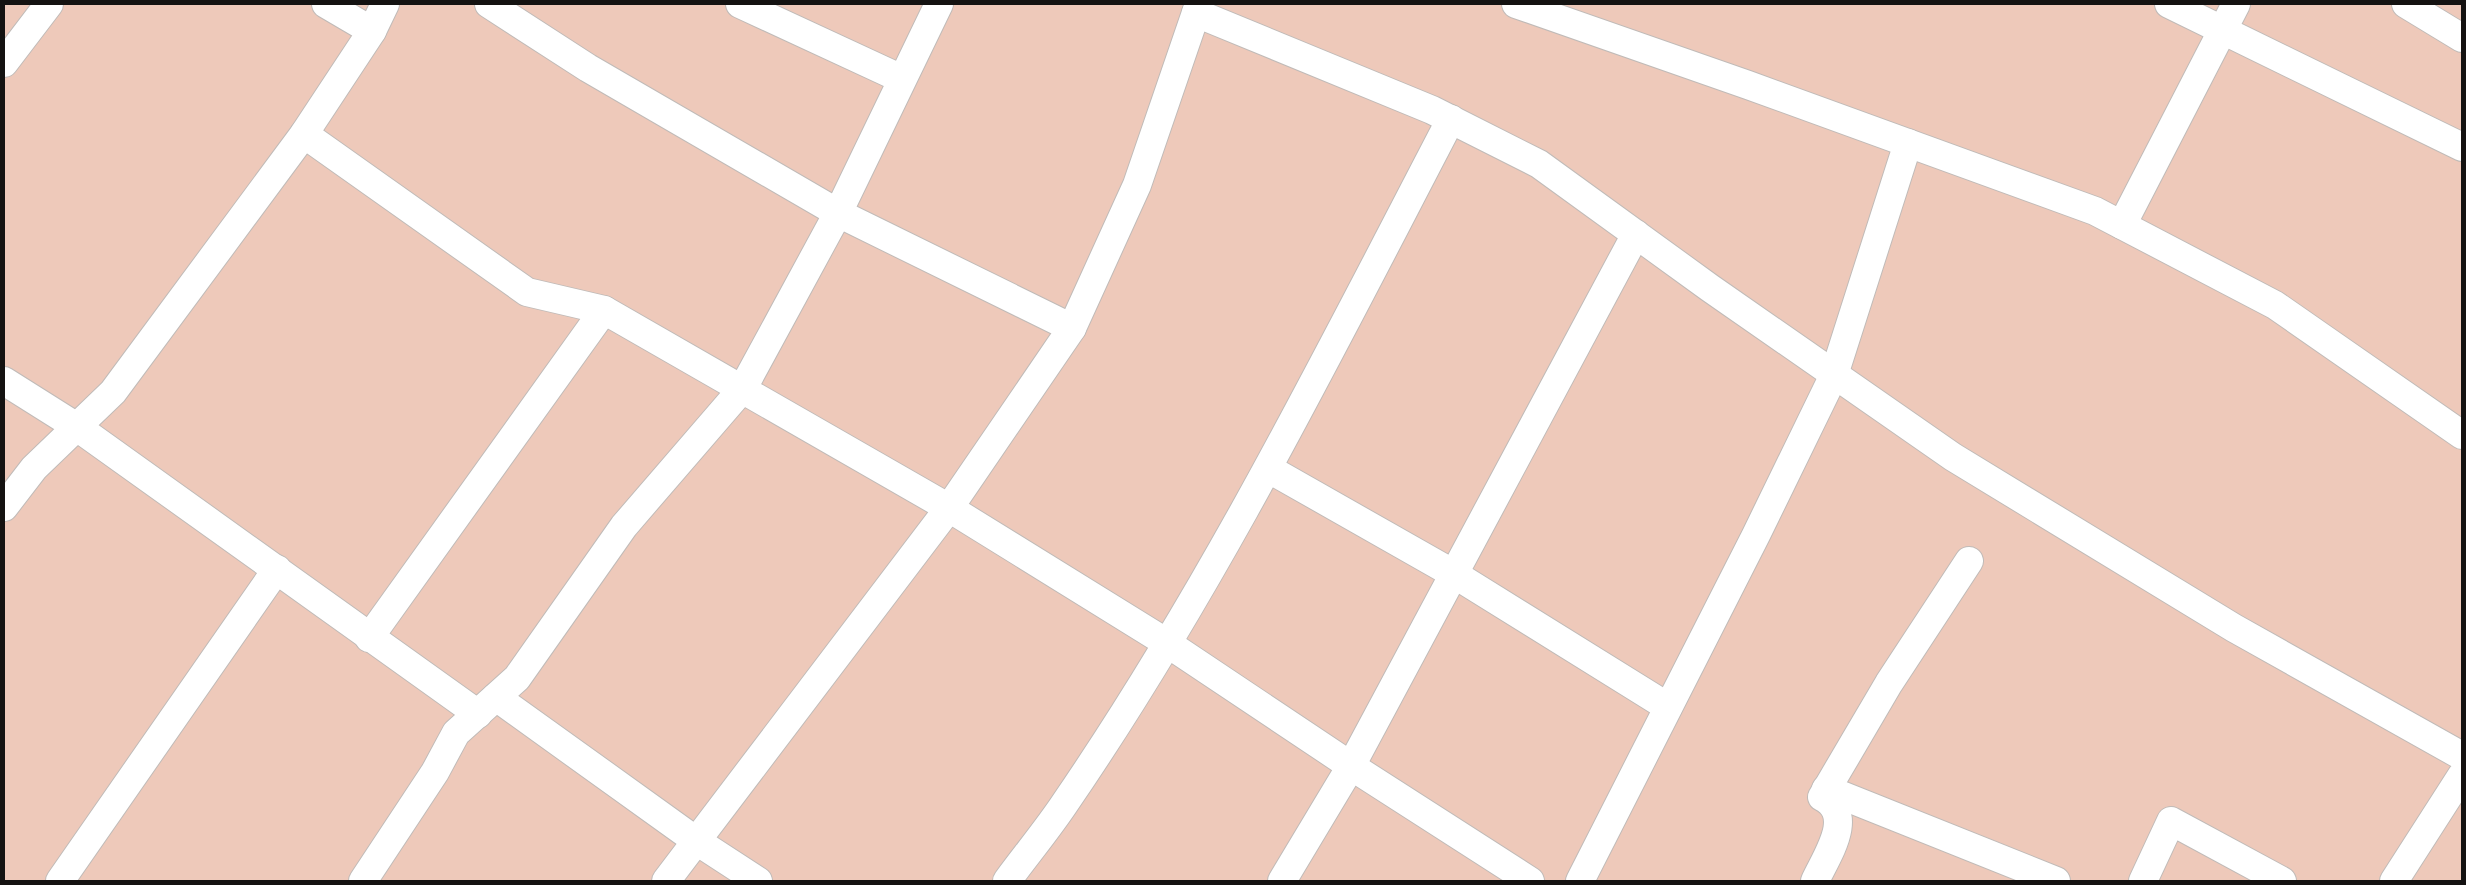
<svg xmlns="http://www.w3.org/2000/svg" width="2466" height="885" viewBox="0 0 2466 885" font-family="Mulish,sans-serif">
  <rect width="100%" height="100%" fill="#eae5e2"/>
  <rect fill="#eec9ba" x="4" y="4" width="2458" height="877"/>
  <g fill="none" stroke-linecap="round" stroke-linejoin="round">
    <defs>
      <g id="minor">
        <path d="M326,4L372,31"/>
        <path d="M489,4L588,68L838,213L1072,328"/>
        <path d="M740,4L902,79"/>
        <path d="M1516,4L1748,85L2095,211L2275,305L2462,435"/>
        <path d="M2169,4L2462,147"/>
        <path d="M2406,4L2462,38"/>
        <path d="M1196,13L1432,110L1539,164L1710,288L1953,457L2234,628L2462,756"/>
        <path d="M4,63L49,4"/>
        <path d="M304,134L527,292L604,310L949,508L1167,643L1351,766L1530,881"/>
        <path d="M2122,225L2236,4"/>
        <path d="M4,381L77,427L478,714"/>
        <path d="M1269,469L1454,574L1668,707"/>
        <path d="M4,507L34,468L113,392L304,134L372,31L385,4"/>
        <path d="M369,638L604,310"/>
        <path d="M496,697L695,840L758,881"/>
        <path d="M1826,789L2056,881"/>
        <path d="M60,881L277,569"/>
        <path d="M363,881L435,772L456,733L517,678L624,526L743,388L838,213L939,4"/>
        <path d="M666,881L949,508L1072,328L1137,185L1199,4"/>
        <path d="M1007,881C1026,855 1047,830 1065,803C1213,587 1330,351 1451,119"/>
        <path d="M1282,881L1351,766L1636,234"/>
        <path d="M1580,881L1756,535L1834,375L1908,143"/>
        <path d="M1815,881C1827,855 1856,815 1822,797L1889,683L1969,561"/>
        <path d="M2143,881L2171,821L2282,881"/>
        <path d="M2394,881L2462,775"/>
      </g>
    </defs>
    <use href="#minor" stroke="#c0bbb8" stroke-width="30"/>
    <use href="#minor" stroke="#fff" stroke-width="28"/>
  </g>
  <rect width="2466" height="885" fill="none" stroke="#141211" stroke-width="10"/>
</svg>
